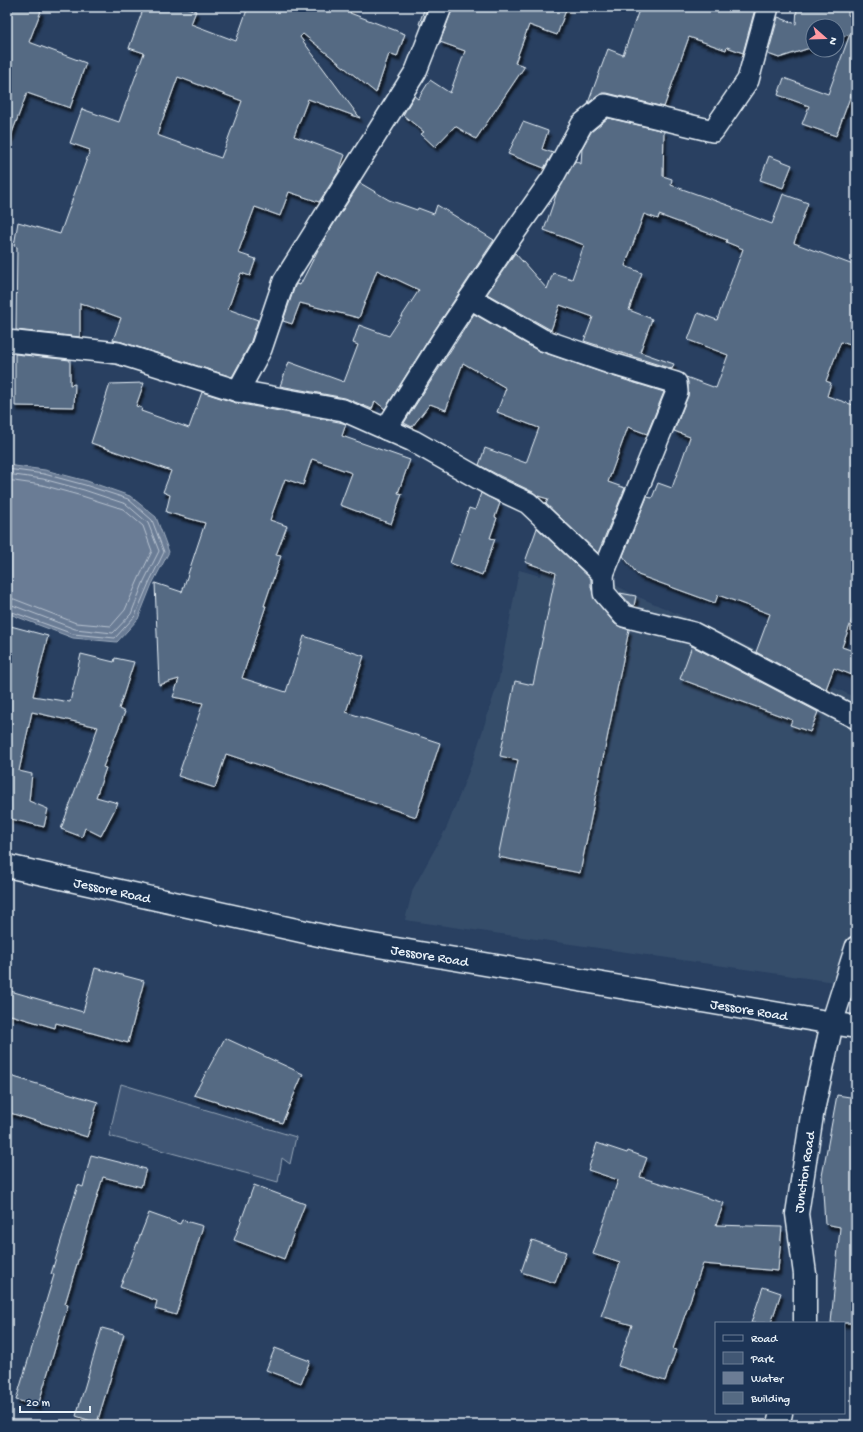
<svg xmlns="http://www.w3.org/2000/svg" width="863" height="1432" viewBox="0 0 863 1432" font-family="'Gochi Hand',sans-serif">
  <defs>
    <filter id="shadow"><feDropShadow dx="2.5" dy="4.5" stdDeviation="1" flood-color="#0009"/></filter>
  </defs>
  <rect width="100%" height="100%" fill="#294061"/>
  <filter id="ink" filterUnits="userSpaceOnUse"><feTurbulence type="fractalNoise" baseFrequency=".025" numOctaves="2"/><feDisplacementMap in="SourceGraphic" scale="8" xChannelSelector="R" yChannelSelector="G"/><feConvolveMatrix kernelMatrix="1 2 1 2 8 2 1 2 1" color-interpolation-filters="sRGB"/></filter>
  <g filter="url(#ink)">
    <path fill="#364d6b" d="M563,523L606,548L611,583L636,596L706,626L856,698V913L834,982L405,920L413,889L447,827L473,761L499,679L519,570L540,576Z"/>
    <path fill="#415774" stroke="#94a4b6" d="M121,1084L296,1137L290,1164L282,1158L278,1182L109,1136Z"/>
    <path fill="#6b7c95" stroke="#9dabbd" d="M7,465L45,470L87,481L130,496L156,517L169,552L152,584L138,619L117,642L73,638L7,613Z"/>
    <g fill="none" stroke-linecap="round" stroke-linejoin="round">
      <g stroke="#b6c2d0" stroke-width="1">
        <path d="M7,469L44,474L85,485L128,499L152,520L164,552L149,583L135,616L115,638L73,634L7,610"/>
        <path d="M7,474L43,479L84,490L126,504L148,523L159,551L144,581L131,614L113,633L75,629L12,605H7"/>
        <path d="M7,480L42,485L82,496L123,509L143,526L152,551L139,578L125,610L111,626L76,623L14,599H7"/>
      </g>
    </g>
    <g fill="#556a83" stroke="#e8f1f8" fill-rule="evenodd" filter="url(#shadow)">
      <path d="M7,7H30L41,11L29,42L86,63L70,108L27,93L9,141H7Z"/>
      <path d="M144,7H185L196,11L191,24L236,41L248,7H352L350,13L405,34L397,57L389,54L376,93L303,34L300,37L360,118L308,99L294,136L345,155L339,171L319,202L289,192L280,216L255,207L238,253L256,259L250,276L241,273L228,309L258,320L250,344L232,377L122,342L113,340L121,318L80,303V337L16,330L17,247L14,246L18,222L60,234L90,150L70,143L82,109L119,122L144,53L129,48ZM178,77L242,101L221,158L157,135Z"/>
      <path d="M425,7H428L421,25L419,24Z"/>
      <path d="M453,7H567L557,35L529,25L515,63L525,66L476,139L455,126L435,147L421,134L424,132L403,115L414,96L418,99L430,80L450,93L465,51L440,42Z"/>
      <path d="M640,7H750L755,9L743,53L727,47L726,50L689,37L664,107L607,93H602L598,96L588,103L608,49L623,55Z"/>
      <path d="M797,7H848V15L856,18V81L836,136L802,124L809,106L778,95L784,78L828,94L850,34L837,39V26H813V47L779,58L768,54L778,17L796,24Z"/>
      <path d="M608,118L664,131L663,176L672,179L671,185L733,207V209L772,224L783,194L808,203L794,243L856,266V347L841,342L826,381L831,383L827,396L856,406V609L842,647L856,652V665L852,675L834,668L826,689L756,652L770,614L718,595L715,603L638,575L623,556L647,497L652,498L658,483L672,488L690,437L674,431L688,396V382L686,377L716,388L728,355L688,340L698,313L717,320L743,249L726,242L727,240L659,215L658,219L644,214L625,266L642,273L629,310L652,319L640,352L674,364L672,369L584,341L593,317L560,305L551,330L487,294L515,253L547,289L553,273L572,279L584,245L544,230L557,192L575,161L581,164L582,148L591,132Z"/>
      <path d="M523,122L548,131L542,149L553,153L544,168L508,154Z"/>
      <path d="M769,156L792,165L783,188L760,180Z"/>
      <path d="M360,183L389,200L417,210L418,208L434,214L437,205L494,240L434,331L385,409L375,401L372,409L345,398L280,386L289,362L344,382L358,345L353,343L359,325L389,336L419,290L377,270L359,318L300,303L292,324L283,321L295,286L296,284L300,285L320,246H322L326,236Z"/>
      <path d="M474,314L539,351L609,375L664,392L647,434L628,427L608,482L625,488L598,553L546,504L548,499L538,496L533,492L500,476L479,465L485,448L526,463L539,428L497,412L506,388L463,363L446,410L430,404L412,427L404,423Z"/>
      <path d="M15,354L70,360V385L75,384L74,407L15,406Z"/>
      <path d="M144,383L136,406L142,408L141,411L189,428L202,392L236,403L339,422L346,424L342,436L410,460L398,493L402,494L391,524L340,505L352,473L312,459L303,485L285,479L270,520L287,526L276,555L281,556L264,606H266L242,678L286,692L304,636L364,656L346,712L440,743L416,817L226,754L215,788L178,776L203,703L173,697L179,679L159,685L155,583L182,592L205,523L166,512L170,495L163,492L171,471L91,443L110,384Z"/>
      <path d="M481,493L500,503L495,517L497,518L490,538L495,539L482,575L450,563L469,508L475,510Z"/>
      <path d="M537,528L591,579V587L595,600L615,624L621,627L629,630L580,873L498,857L518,760L500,756L515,681L533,685L556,573L525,562Z"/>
      <path d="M620,593L636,596L634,606L631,605Z"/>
      <path d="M7,625L48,636L33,696L70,702L81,654L114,662L115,658L134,662L119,709L125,712L103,767L106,768L96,797L118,803L101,836L85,828L82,837L61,829L98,727L32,712L19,771L32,774L29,801L48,809L44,827L7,818Z"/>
      <path d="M692,646L818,712L810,732L790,725L792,720L680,679Z"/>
      <path d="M95,968L144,981L128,1043L56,1023L55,1028L7,1014V990L83,1012Z"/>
      <path d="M225,1038L303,1074L282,1123L194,1095Z"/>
      <path d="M7,1075L98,1102L87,1137L7,1112Z"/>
      <path d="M837,1095L856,1098V1323H831L840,1227L825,1224L822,1176Z"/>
      <path d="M597,1143L627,1153L628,1151L647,1158L640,1177L724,1203L716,1225L782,1227L778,1271L703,1264L673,1349L676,1350L665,1381L618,1366L632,1325L601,1316L620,1263L593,1254L618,1180L588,1170Z"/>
      <path d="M91,1155L146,1169L141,1187L103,1177L65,1304L68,1305L38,1406L16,1400L54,1275L51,1274L78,1185L83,1187Z"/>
      <path d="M254,1185L305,1204L284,1259L234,1240Z"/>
      <path d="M149,1213L180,1224L182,1220L203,1226L176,1315L155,1309L157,1301L120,1287Z"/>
      <path d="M532,1240L566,1252L555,1283L521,1272Z"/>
      <path d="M763,1287L781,1293L771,1323H751Z"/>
      <path d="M102,1328L124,1334L97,1423L76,1416Z"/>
      <path d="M275,1348L310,1361L301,1383L266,1370Z"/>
    </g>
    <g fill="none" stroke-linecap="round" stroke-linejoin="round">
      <defs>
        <g id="minor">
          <path d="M470,298L543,340L613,364L676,383L677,392L603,574"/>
          <path d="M7,341L118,353L238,391L343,410L413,441L494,487L528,503L603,574L604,593L624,616L693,633L856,718"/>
          <path d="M238,391L261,349L284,281L416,71L441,7"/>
          <path d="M386,429L444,337L507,243L552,179L582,124L605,105L713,131L748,80L768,7"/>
          <path d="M832,1023L856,947"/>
        </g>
        <g id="secondary">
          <path id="s1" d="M805,1323V1274L797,1214L812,1115L832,1023"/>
          <path d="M778,1425L781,1413"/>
        </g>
        <g id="trunk">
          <path id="s2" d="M7,866L337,939L856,1027"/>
        </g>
      </defs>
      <use href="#minor" stroke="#e8f1f8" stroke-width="24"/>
      <use href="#secondary" stroke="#e8f1f8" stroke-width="25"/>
      <use href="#trunk" stroke="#e8f1f8" stroke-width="25"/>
      <use href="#minor" stroke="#1d3557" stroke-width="21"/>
      <use href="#secondary" stroke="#1d3557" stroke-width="22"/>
      <use href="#trunk" stroke="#1d3557" stroke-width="22"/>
    </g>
  </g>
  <g text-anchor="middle" stroke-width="4" stroke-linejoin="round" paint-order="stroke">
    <g font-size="14" fill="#e8f1f8" stroke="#1d3557">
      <text dy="5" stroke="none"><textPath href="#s2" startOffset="108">Jessore Road</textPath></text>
      <text dy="5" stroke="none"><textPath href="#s2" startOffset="432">Jessore Road</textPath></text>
      <text dy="5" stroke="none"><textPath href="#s2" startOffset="756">Jessore Road</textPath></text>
      <text dy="5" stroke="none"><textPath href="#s1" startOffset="152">Junction Road</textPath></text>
    </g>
  </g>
  <rect width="863" height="1432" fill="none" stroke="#1d3557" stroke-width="24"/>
  <rect x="12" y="12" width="839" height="1408" fill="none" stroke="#e8f1f8" stroke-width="1.5" filter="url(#ink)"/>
  <rect x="715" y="1322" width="130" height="92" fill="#1d3557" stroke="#6e8097"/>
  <rect x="723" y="1335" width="20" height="6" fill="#1d3557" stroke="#6e8097"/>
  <text x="751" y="1342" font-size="12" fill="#e8f1f8">Road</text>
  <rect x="723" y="1352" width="20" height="12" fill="#415774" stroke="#6e8097"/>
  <text x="751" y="1362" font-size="12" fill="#e8f1f8">Park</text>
  <rect x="723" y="1372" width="20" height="12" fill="#6b7c95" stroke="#6e8097"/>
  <text x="751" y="1382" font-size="12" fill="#e8f1f8">Water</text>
  <rect x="723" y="1392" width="20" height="12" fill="#556a83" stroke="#6e8097"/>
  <text x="751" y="1402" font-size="12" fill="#e8f1f8">Building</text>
  <g transform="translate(825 38) rotate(110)"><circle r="19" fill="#1d3557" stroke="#6e8097"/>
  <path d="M0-3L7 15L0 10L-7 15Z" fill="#ff9aa2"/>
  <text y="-6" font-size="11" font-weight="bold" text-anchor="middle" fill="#e8f1f8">N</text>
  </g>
  <path d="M20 1406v6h70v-6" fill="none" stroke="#e8f1f8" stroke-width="2"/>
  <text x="26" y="1406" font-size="12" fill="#e8f1f8" stroke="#1d3557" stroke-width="3" paint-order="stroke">20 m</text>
</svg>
